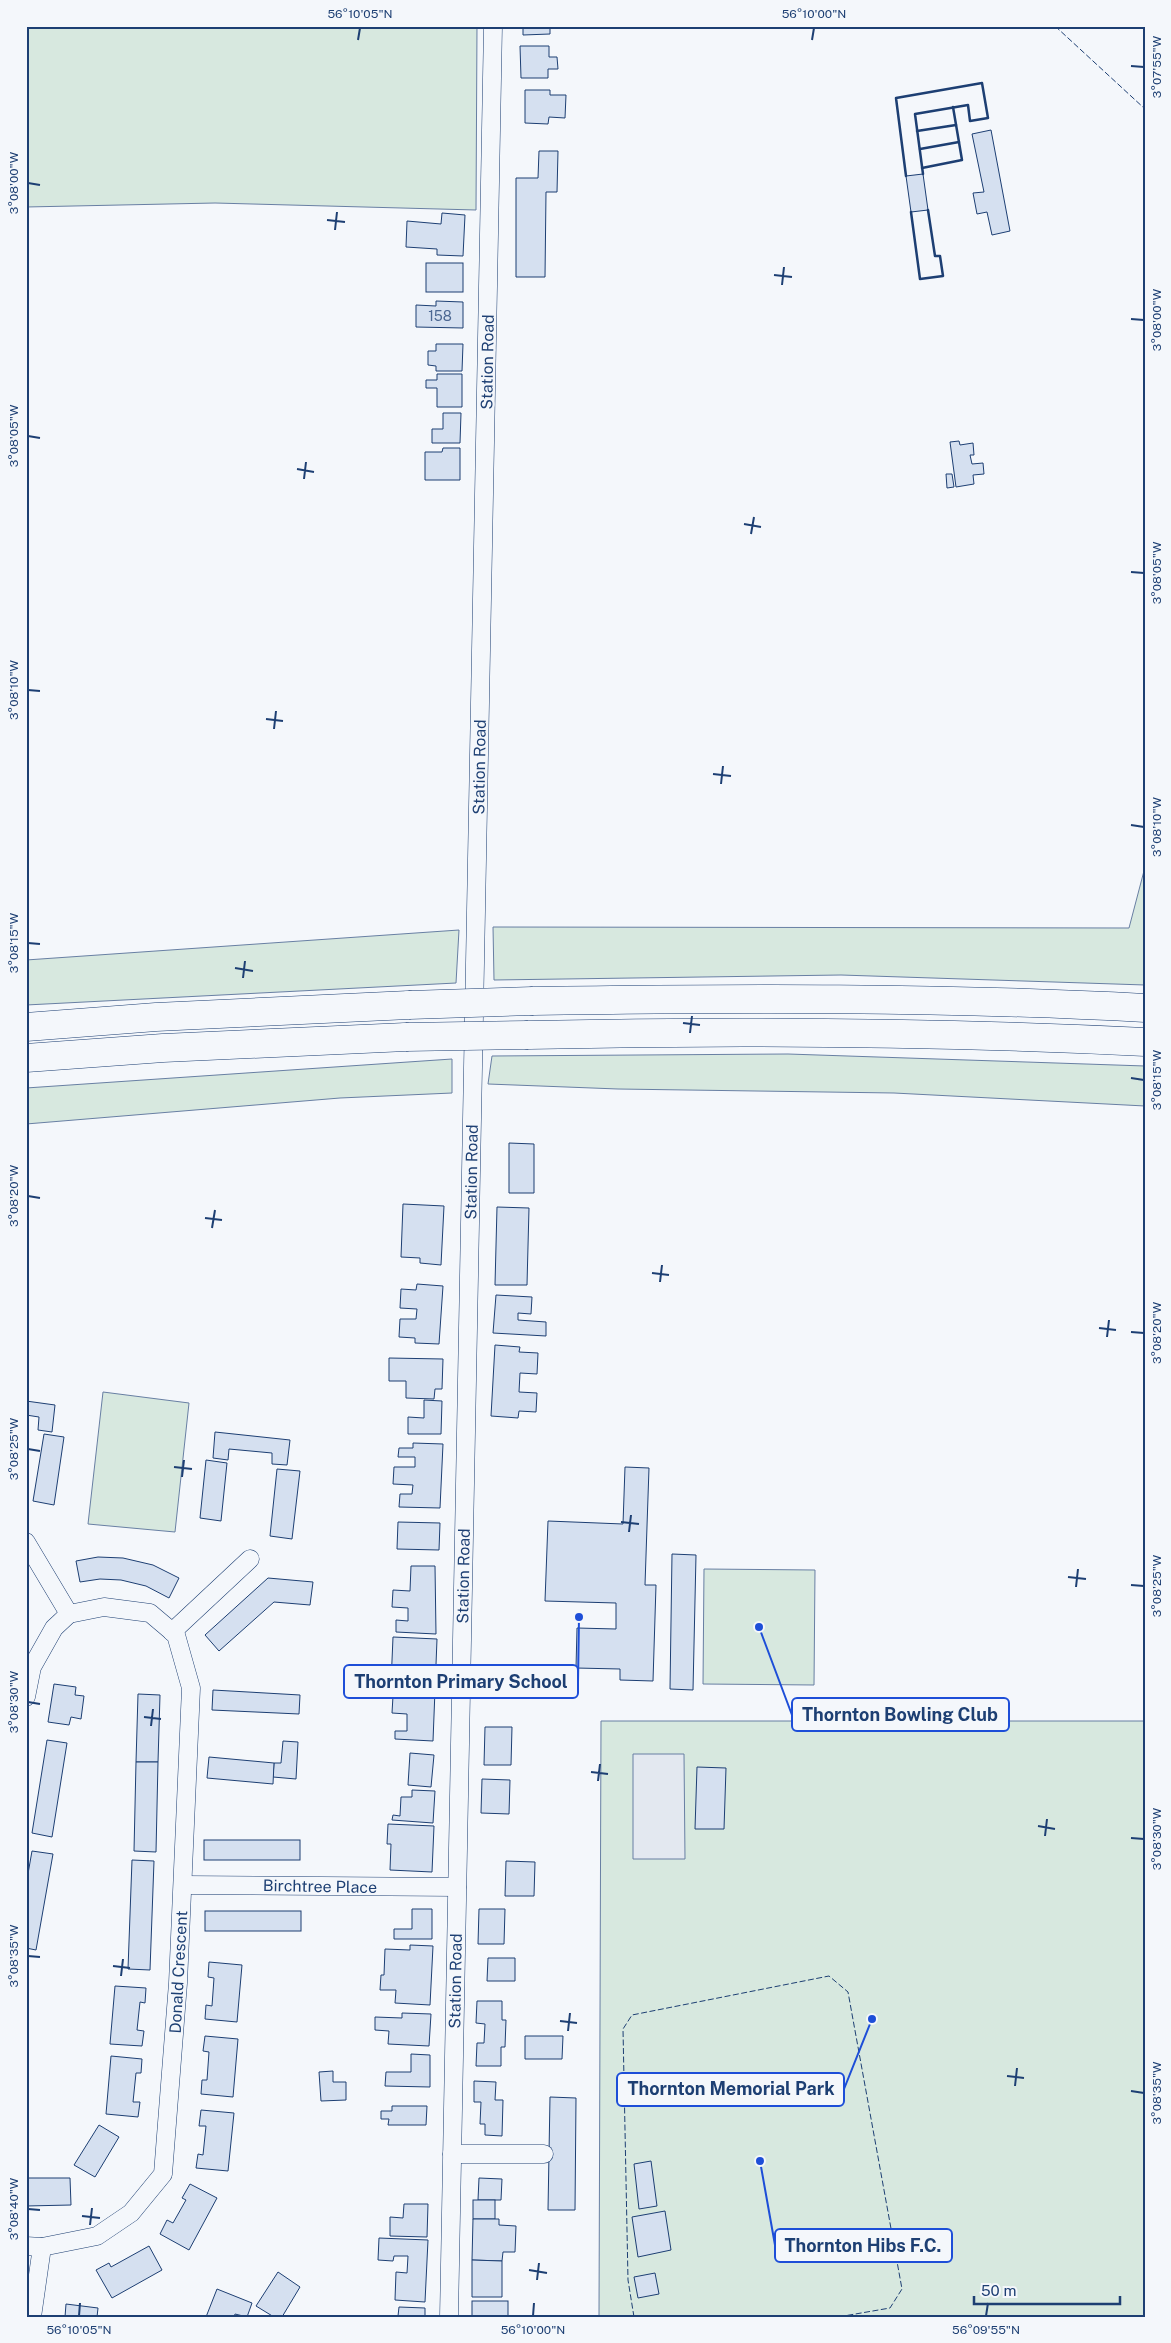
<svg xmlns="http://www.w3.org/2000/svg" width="1171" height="2343" viewBox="0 0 1171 2343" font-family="'Public Sans',sans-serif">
  <rect width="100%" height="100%" fill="#f4f7fb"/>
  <g fill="#d7e8df" stroke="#687fa3">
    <path d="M26,26H477L476,210L215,203L26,207Z"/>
    <path d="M1145,867V985L841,975L494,980L493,927L1129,928Z"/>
    <path d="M459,930L456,983L26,1005V960Z"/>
    <path d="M788,1054L1145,1066V1106L894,1093L618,1089L488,1084L492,1056Z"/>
    <path d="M452,1059V1093L340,1098L26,1124V1088Z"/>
    <path d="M103,1392L189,1403L175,1532L88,1524Z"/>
    <path d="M704,1569L815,1570L814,1685L703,1684Z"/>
    <path d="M601,1721H1145V2317H599Z"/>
  </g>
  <path fill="#e3e8f0" stroke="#687fa3" d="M633,1754H684L685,1859H633Z"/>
  <g fill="#d5e0f0" stroke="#1d3f73">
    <path d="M523,26H550V34L523,35Z"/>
    <path d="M520,46H549V57H557L558,69H548V78H521Z"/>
    <path d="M525,90H550V95H566L565,118L549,117L548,124L525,123Z"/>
    <path d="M991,130L1010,231L992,235L987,212L977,214L973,193L984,192L972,134Z"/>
    <path d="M539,151H558L557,192H546L545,277H516V178H538Z"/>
    <path d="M923,174L928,210L911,212L906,176Z"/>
    <path d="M442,213L465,215L463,256L437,255V249L406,247L407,221L441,224Z"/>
    <rect x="426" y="263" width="37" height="29"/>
    <path d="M436,301L463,302V328L416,327V305L436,306Z"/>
    <path d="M436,344H463L462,371H436V366L428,365V351H436Z"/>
    <path d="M437,374H462V407H437V388H426V380H437Z"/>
    <path d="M443,413H461L460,443H432V429H443Z"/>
    <path d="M959,441L960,445L973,443L974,455H970L972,464L983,463L984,474L973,475L974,484L956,487L950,442Z"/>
    <path d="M443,448H460V480H425V452H442Z"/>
    <path d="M946,474H952L954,487L947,488Z"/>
    <path d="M509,1143L534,1144V1193H509Z"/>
    <path d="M403,1204L444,1206L441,1265L420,1263V1258L401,1257Z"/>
    <path d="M497,1207L529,1208L527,1285H495Z"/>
    <path d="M417,1284L443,1286L439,1344L415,1343V1338L399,1337L400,1319H416L417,1309L400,1308L401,1289L416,1290Z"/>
    <path d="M496,1295L532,1297L531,1314L518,1313V1320L546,1322V1336L493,1333Z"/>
    <path d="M495,1345L520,1347L519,1352L538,1353L537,1374L520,1373L519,1392L537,1393L536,1412L519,1411L518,1418L491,1416Z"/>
    <path d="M389,1358L443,1359L442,1389H435L434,1399L406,1398V1381H389Z"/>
    <path d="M424,1400L442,1401L441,1434H408V1417L424,1418Z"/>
    <path d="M26,1401L55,1405L52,1432L38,1430L39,1417L26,1415Z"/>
    <path d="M215,1432L290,1440L287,1465L272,1464V1453L229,1449L228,1460L213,1458Z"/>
    <path d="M44,1434L64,1437L54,1505L33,1501Z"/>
    <path d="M413,1443L443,1444L440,1508L399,1507L400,1494H412L413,1485L393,1484L394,1467H415V1457H398L399,1448H413Z"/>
    <path d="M206,1460L227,1463L221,1521L200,1518Z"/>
    <path d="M625,1467L649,1468L645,1585H656L653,1681L620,1680V1669L576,1668L577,1628L616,1629V1603L545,1601L548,1521L623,1524Z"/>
    <path d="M277,1469L300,1471L292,1539L270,1536Z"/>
    <path d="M398,1522L440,1523L439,1550L397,1549Z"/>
    <path d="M672,1554L696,1555L693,1690L670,1689Z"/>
    <path d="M98,1557L123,1558L153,1565L179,1578L169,1598L146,1586L121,1580L100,1579L80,1582L76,1561Z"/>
    <path d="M411,1566H435L436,1634L396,1632V1620L408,1621V1608L392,1607L393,1590L410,1591Z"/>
    <path d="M268,1578L313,1582L310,1605L274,1602L219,1651L205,1635Z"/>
    <path d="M393,1637L437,1639L433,1741L395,1739V1731H407V1714L392,1713L393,1696L408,1697V1685L391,1684Z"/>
    <path d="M54,1684L76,1687L75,1695L84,1696L81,1719L71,1717L69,1725L48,1722Z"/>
    <path d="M213,1690L300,1695L299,1714L212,1710Z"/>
    <path d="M138,1694L160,1695L158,1762H136Z"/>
    <path d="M485,1727H512L511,1765H484Z"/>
    <path d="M47,1740L67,1743L52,1837L32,1833Z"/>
    <path d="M283,1741L298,1742L296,1779L273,1777L274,1763H281Z"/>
    <path d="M410,1753L434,1755L431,1787L408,1785Z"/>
    <path d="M209,1757L274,1763L273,1784L207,1778Z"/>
    <path d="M136,1762H158L156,1852L134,1851Z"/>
    <path d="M697,1767L726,1768L724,1829H695Z"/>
    <path d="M482,1779L510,1780L509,1814L481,1813Z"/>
    <path d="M412,1790L435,1791L433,1823L392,1820L393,1815L400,1816L401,1797H412Z"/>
    <path d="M388,1824L434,1826L432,1872L390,1870L391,1844H387Z"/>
    <rect x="204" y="1840" width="96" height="20"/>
    <path d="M32,1851L53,1854L36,1950L26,1948V1885Z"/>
    <path d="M132,1860L154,1861L150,1970L128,1969Z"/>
    <path d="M506,1861L535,1862L534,1896H505Z"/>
    <path d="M412,1909H432V1939H394V1929H412Z"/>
    <path d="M479,1909H505L504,1944H478Z"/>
    <rect x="205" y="1911" width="96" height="20"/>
    <path d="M410,1945L433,1946L430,2005L395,2003L396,1990H380L381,1975H384L385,1949L410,1950Z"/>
    <path d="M488,1958H515V1981H487Z"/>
    <path d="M209,1962L242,1965L237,2022L205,2019L206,2005L212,2006L214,1978L208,1977Z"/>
    <path d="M115,1986L146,1988L145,2003L140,2002L137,2030L144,2031L142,2046L110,2044Z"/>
    <path d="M477,2001H502V2020H506L505,2047H501V2066H476L477,2043H484L485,2024L476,2023Z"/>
    <path d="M402,2013L431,2014L429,2046L388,2044L389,2031L375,2030V2017L402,2018Z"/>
    <path d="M205,2036L238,2039L233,2097L201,2094L202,2080H207L209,2052L203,2051Z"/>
    <path d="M525,2036H563L562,2059H525Z"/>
    <path d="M411,2054L430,2055V2087L385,2086L386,2072H411Z"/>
    <path d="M111,2056L142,2059L141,2073H136L133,2102H140L138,2117L106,2114Z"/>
    <path d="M333,2071V2082H346V2100L321,2101L319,2072Z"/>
    <path d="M474,2081L496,2082L495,2100H503L502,2136L485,2135V2124H480L481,2102H474Z"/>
    <path d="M550,2097L576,2098L575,2210H548Z"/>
    <path d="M392,2106H427L426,2125H388L389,2119H381V2111H392Z"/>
    <path d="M201,2110L234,2113L228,2171L196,2168L198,2154L203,2155L206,2126H199Z"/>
    <path d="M99,2125L119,2137L95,2177L74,2165Z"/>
    <path d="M651,2161L657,2206L639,2209L634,2164Z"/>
    <path d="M26,2178H70L71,2205L26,2206Z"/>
    <path d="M479,2178L502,2179L501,2200H478Z"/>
    <path d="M190,2184L217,2198L189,2250L160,2234L167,2220L173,2223L186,2200L182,2198Z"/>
    <rect x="473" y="2200" width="22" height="19"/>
    <path d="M404,2204H428L427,2237L390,2236V2217L403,2218Z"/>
    <path d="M665,2211L671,2250L638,2257L632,2217Z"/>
    <path d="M473,2219H499V2225L516,2226L515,2252H503L502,2261L472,2260Z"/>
    <path d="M379,2238L428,2240L425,2302L395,2300L396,2272L407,2273L408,2256H394L393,2261L378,2260Z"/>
    <path d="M149,2246L162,2270L112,2298L96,2270L109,2263L111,2267Z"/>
    <path d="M472,2260L502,2261V2297H472Z"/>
    <path d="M278,2272L300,2287L282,2317H274L256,2306Z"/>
    <path d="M655,2273L659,2294L638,2298L634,2277Z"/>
    <path d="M217,2289L252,2303L247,2317L235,2314L234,2317H206Z"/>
    <rect x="472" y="2301" width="36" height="16"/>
    <path d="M66,2304L98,2308L97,2317H65Z"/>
    <path d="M399,2307L425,2308V2317H386L398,2316Z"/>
  </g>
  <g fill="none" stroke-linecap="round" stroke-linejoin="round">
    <defs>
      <g id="minor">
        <path d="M26,1542L69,1614"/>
        <path d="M172,1632L250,1559"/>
        <path d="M26,1697L32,1667L54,1628L69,1614L104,1607L150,1613L176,1635L191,1688L178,1983L163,2174L131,2213L97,2236L42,2247L26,2246"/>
        <path d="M183,1885L457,1887"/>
        <path d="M452,2154H544"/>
        <path d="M32,2317L42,2247"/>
        <path d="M449,2317L493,26"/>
      </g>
      <g id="trunk">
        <path d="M533,1001C737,998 941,997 1145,1008"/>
        <path d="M26,1027L156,1017L409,1005"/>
        <path d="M528,1035C734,1030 939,1032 1145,1042"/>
        <path d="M26,1058L163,1048L406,1037"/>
      </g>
    </defs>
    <use href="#minor" stroke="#1d3f73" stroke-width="19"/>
    <use href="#trunk" stroke="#1d3f73" stroke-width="29"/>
    <use href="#minor" stroke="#f4f7fb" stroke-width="18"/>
    <use href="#trunk" stroke="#f4f7fb" stroke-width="28"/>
    <defs>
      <g id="trunk-bridge">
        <path d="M409,1005L533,1001"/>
        <path d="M406,1037L528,1035"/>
      </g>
    </defs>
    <use href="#trunk-bridge" stroke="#1d3f73" stroke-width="29" stroke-linecap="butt"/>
    <use href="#trunk-bridge" stroke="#f4f7fb" stroke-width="28"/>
    <g stroke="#1d3f73" stroke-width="1" stroke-dasharray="6 2.5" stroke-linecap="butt">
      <path d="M1055,26L1145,109"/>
      <path d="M634,2317L628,2280L623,2029L632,2015L829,1976L848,1992L902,2289L890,2308L838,2317"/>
    </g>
    <g stroke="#1d3f73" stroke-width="2.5">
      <path d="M917,131L956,125"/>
      <path d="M920,149L959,142"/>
      <path d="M922,168L962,160L953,107"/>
      <path d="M906,176L896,98L982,83L988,118L970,121L968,105L915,114L923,174"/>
      <path d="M911,212L920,279L943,276L940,256H935L928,210"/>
    </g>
  </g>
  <path fill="none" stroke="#1d3f73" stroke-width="2" d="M358,40L360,28M812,40L814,28M1131,66L1144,67M28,183L40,185M327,220L345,222M335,230L337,212M774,275L792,277M782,285L784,267M1131,319L1144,320M28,436L40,438M297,469L314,472M304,479L306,462M744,524L761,527M751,534L754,517M1131,572L1144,573M28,690L40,691M266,719L283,721M274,729L276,711M713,774L731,776M721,784L723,766M1131,825L1144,827M28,943L40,944M235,968L253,971M243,978L245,961M683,1023L700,1025M690,1033L692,1016M1131,1078L1144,1080M28,1196L40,1198M205,1218L222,1220M212,1228L215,1210M652,1273L669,1275M660,1282L662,1265M1099,1328L1116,1330M1131,1332L1144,1333M1107,1337L1109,1320M28,1449L40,1451M174,1467L192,1469M182,1477L184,1460M621,1522L639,1524M629,1532L631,1515M1068,1577L1086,1579M1131,1585L1144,1586M1076,1587L1078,1569M28,1702L40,1704M144,1717L161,1719M151,1726L153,1709M591,1772L608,1774M598,1781L600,1764M1038,1826L1055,1829M1045,1836L1047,1819M1131,1838L1144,1839M28,1956L40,1957M113,1966L130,1968M121,1976L123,1959M560,2021L577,2023M568,2031L570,2013M1007,2076L1024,2078M1015,2086L1017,2068M1131,2091L1144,2093M28,2209L40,2210M82,2216L100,2218M90,2225L92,2208M529,2270L547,2273M537,2280L539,2263M79,2316L80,2303M533,2316L534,2303M986,2316L988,2303"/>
  <g text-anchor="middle" stroke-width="4" stroke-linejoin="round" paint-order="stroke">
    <g font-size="14" fill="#4b6792">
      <text x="440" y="321">158</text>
    </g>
    <g font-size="16" fill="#1d3f73" stroke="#f4f7fb">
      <text transform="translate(487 362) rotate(-89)" y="6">Station Road</text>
      <text transform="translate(479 767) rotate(-89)" y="6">Station Road</text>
      <text transform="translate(471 1172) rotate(-89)" y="6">Station Road</text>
      <text transform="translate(463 1576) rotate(-89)" y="6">Station Road</text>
      <text transform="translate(320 1886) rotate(1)" y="6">Birchtree Place</text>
      <text transform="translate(178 1972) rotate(-87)" y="6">Donald Crescent</text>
      <text transform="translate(455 1981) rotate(-89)" y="6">Station Road</text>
    </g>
  </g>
  <path fill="none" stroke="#1d4ed8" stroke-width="2" d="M579 1617L578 1682M759 1627L792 1715M872 2019L844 2089M760 2161L775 2245"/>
  <g fill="#1d4ed8" stroke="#f4f7fb" stroke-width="2">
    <circle cx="579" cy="1617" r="5"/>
    <circle cx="759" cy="1627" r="5"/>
    <circle cx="872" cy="2019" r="5"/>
    <circle cx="760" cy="2161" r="5"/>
  </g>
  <g fill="#f4f7fb" stroke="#1d4ed8" stroke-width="2">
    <rect x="344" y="1665" width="234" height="33" rx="5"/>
    <rect x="792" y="1698" width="217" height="33" rx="5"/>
    <rect x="617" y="2073" width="227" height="33" rx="5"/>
    <rect x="775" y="2229" width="177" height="33" rx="5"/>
  </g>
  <g font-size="18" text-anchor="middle" font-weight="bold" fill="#1d3f73">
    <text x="461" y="1688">Thornton Primary School</text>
    <text x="900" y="1721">Thornton Bowling Club</text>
    <text x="731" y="2095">Thornton Memorial Park</text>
    <text x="863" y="2252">Thornton Hibs F.C.</text>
  </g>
  <rect width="1171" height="2343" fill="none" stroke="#f4f7fb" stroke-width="55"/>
  <path d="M974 2296v8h146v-8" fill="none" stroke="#1d3f73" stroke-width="2.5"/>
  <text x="981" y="2296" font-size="15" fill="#1d3f73" stroke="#f4f7fb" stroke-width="4" paint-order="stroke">50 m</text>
  <rect x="28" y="28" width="1116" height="2288" fill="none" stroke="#1d3f73" stroke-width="2"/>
  <g font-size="12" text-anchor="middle" fill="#1d3f73">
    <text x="360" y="18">56°10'05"N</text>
    <text x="814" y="18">56°10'00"N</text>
    <text transform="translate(1157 67) rotate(-90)" y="4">3°07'55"W</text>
    <text transform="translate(14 183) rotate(-90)" y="4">3°08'00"W</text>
    <text transform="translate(1157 320) rotate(-90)" y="4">3°08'00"W</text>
    <text transform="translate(14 436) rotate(-90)" y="4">3°08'05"W</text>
    <text transform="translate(1157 573) rotate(-90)" y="4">3°08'05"W</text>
    <text transform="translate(14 690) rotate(-90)" y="4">3°08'10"W</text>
    <text transform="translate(1157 827) rotate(-90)" y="4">3°08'10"W</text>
    <text transform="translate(14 943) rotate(-90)" y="4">3°08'15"W</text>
    <text transform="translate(1157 1080) rotate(-90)" y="4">3°08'15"W</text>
    <text transform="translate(14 1196) rotate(-90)" y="4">3°08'20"W</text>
    <text transform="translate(1157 1333) rotate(-90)" y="4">3°08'20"W</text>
    <text transform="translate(14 1449) rotate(-90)" y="4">3°08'25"W</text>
    <text transform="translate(1157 1586) rotate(-90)" y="4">3°08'25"W</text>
    <text transform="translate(14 1702) rotate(-90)" y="4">3°08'30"W</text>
    <text transform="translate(1157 1839) rotate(-90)" y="4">3°08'30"W</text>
    <text transform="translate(14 1956) rotate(-90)" y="4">3°08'35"W</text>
    <text transform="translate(1157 2093) rotate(-90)" y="4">3°08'35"W</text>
    <text transform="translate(14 2209) rotate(-90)" y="4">3°08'40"W</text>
    <text x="79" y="2334">56°10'05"N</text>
    <text x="533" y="2334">56°10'00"N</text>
    <text x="986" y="2334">56°09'55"N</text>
  </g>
</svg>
